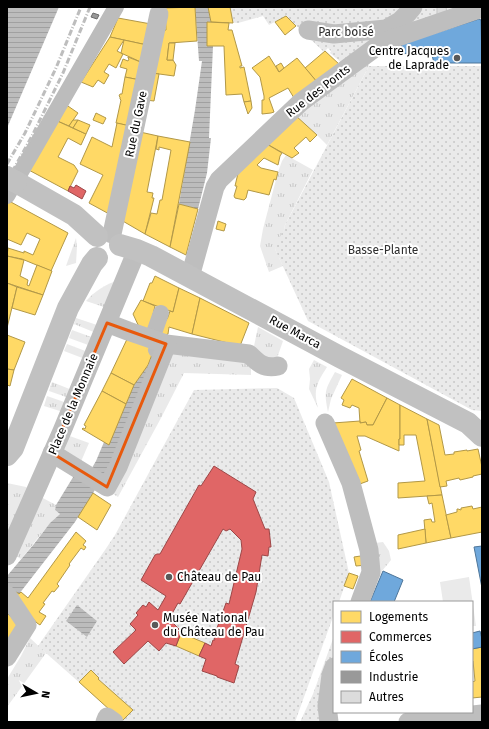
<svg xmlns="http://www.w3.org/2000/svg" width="489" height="729" viewBox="0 0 489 729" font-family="'Fira Sans',sans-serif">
  <defs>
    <pattern id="grass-tufts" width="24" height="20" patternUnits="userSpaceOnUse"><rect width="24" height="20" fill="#eaeaea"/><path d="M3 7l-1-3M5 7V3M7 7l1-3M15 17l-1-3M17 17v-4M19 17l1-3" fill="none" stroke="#c7c7c7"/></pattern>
    <pattern id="park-dots" width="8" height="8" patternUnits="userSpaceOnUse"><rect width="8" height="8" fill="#eaeaea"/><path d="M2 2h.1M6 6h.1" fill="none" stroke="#c7c7c7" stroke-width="1.8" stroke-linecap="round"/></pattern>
    <pattern id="water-rules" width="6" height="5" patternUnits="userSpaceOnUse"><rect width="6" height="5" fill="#bcbcbc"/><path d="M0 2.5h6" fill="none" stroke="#a0a0a0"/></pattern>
  </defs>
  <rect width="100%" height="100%" fill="#fff"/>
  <g fill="url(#grass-tufts)">
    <path d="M366,60L369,66L327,145L317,135L295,115Z"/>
    <path d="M286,155L313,170L284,227L285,228L275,249L283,266L269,272L260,246L263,229L278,172L282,161Z"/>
    <path d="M76,238L77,247L76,263L66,266Z"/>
    <path d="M119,280L107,308L86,301C95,291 106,284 119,280Z"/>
    <path d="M76,318L100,326L96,333L74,324Z"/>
    <path d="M258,327L283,341L276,361L253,351Z"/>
    <path d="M72,330L94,338L91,346L69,338Z"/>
    <path d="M67,344L88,352L85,359L64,351Z"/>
    <path d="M171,349L251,363V375L184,373L161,418L118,497L110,492Z"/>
    <path d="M314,360L327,367C317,383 313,389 318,408L309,389L310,379L309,369Z"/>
    <path d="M335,372L342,375L331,399L328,412C324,391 325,390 335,372Z"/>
    <path d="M52,382L72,390L69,398L49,391Z"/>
    <path d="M47,396L67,403L63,412L44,406Z"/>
    <path d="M67,435L89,443L79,466L58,454Z"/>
    <path d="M7,483L26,487L31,491L7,545Z"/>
    <path d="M39,496L56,505L55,510L60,514C45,527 34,544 21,559L16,556Z"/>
    <path d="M383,542L389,551L391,560L382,571L370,602L375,543Z"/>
    <path d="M30,638L46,653L7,707V679L21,656Z"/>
  </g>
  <g fill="url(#park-dots)">
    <path d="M209,7H463L342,63L330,53L331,51L328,48L325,51H323L286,16L269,25L263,16L238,23L212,21Z"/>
    <path d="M369,66H482V411L472,410L308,321L275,249L276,244L285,228L284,227Z"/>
    <path d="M277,388L294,398L329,482L349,573L339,602H334V614L295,722H124L38,646L105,550L115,535L194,390Z"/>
    <path d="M334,636V656L322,687L325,722H300L313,694Z"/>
  </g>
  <path fill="#eaeaea" d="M469,577L476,626H472V602H443L440,582Z"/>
  <g fill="url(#water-rules)">
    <path d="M7,7H59L7,128Z"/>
    <path d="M195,7H208L211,22H207V46H213L209,138H211L207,173L198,209L179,204L195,110L202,61H199Z"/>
    <path d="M156,344L160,345L115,461L101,481L89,473L96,461L104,442L109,444L134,385L148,365Z"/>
    <path d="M75,474L98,485L75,522L19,594L10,588L7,591V576L34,544L50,523L60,514L55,510L56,505Z"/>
    <path d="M77,605L97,621L87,637L66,621Z"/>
  </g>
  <g fill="#ffd966" stroke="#b29847">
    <path d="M195,7L197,41L169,43L167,60H173L176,65L174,76L152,73L159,31L166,30L165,8Z"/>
    <path d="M208,7H230L233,23L211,22Z"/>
    <path d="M286,16L296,26L285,35L275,22Z"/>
    <path d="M118,18L151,24L147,45L110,37Z"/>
    <path d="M207,22L229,23L228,30H232L242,66H240V68L244,67L251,101L244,102L242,94L226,95L224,46H207Z"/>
    <path d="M110,37L124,40L117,51L123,54L116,68L109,64L104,72L109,75L104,84L98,80L93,87L81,82Z"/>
    <path d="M124,40L147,45L143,63L121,53Z"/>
    <path d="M169,43H175L173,60H167Z"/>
    <path d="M325,51L340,65L317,82L305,68Z"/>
    <path d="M269,56L279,72L297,58L317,82L294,98L288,88L269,98L274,112L271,113L262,114V100H264V96L260,77L252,68Z"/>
    <path d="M128,57L143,63L140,80L125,77L127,69L120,67L123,59L128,61L129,59L128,58Z"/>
    <path d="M281,63L284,68L279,72L276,66Z"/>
    <path d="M152,73L159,74L154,101L146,100Z"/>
    <path d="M125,77L140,80L130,126L116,123L121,100L120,99V97L119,96L120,94H122Z"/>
    <path d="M251,101L252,108L248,114L244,102Z"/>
    <path d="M65,104L78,113L69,126L55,120Z"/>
    <path d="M96,113L106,118L103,124L93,120Z"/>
    <path d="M295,115L317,135L310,142L306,137L294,148L299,153L292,158L265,143Z"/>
    <path d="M55,120L86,134L81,145L68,138L58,157L74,165L78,171L68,191L25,168Z"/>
    <path d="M73,120H78L73,128L69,126Z"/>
    <path d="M78,120L90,125L86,134L73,128Z"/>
    <path d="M117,123L130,126L111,215L89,203L103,175L80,164L92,137L112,147Z"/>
    <path d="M140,132L158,136L147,192L153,193L152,198H154L145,234L121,220Z"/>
    <path d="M158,136L190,142L170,247L145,234L151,213L157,214L160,200H162L171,150L159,147V150L156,149Z"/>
    <path d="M265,143L282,153L280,156L278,165L264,158L257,165L261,168L278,172L276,180L274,179L269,195L248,190L246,198L244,200L235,198L234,196L237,186H235L239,169Z"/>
    <path d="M9,201L68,233L51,271L22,259L7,256L8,248L24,253V251L33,255L40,239L27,233L21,245L7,239V204Z"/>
    <path d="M179,204L198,209L186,255L170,247Z"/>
    <path d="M218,221L226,224L224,231L216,229Z"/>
    <path d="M7,256L24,260L20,276L28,280L27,285L29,286L37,265L52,271L43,295L7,283Z"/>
    <path d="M155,276L179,288L173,312L143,301L150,283H152Z"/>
    <path d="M7,283L17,287L7,328Z"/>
    <path d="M17,287L43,295L35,315L12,308Z"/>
    <path d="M179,288L200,298L192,334L169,327L168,334L164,336L158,334L168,317L170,311L173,312Z"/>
    <path d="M200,298L249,323L240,346L192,334Z"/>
    <path d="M141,300L155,306L149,332L140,329L133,314Z"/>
    <path d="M7,335L25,342L14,370L7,369Z"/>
    <path d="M128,337L156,344L148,365L134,385L111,373Z"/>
    <path d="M7,369L14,370L10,386L7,385Z"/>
    <path d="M111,373L134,385L126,404L102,391Z"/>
    <path d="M352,379L387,398L373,425H367L366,422L360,423L359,408L352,405L350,408L342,405L344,400L341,398Z"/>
    <path d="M102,391L126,404L109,445L82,429L83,428L85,429L86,426L84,425Z"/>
    <path d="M387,398L400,405V439H399V451L365,436H357L361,450L359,451L368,481L357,485L333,423L360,421V423L366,422L367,425H373Z"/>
    <path d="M400,405L427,419L442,495L398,498V483L425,481L416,435H404V445H399V439H400Z"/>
    <path d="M427,419L439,425L445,455L454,454V452L467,450V451L478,449L482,467V474L473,476V477L460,480L459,478L446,481L447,486L440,487Z"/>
    <path d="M93,493L111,505L97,530L78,517Z"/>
    <path d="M442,495L451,538L426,543L424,520L431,519L432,522H435L432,503L429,504L427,496Z"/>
    <path d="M472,506L473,509L482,507V532L451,538L446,515L457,512V509H458L461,510V508Z"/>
    <path d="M425,529L426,543L398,549V535Z"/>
    <path d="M76,532L86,541L83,545L86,547L84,550L81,548L69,564L70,565L57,584L59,586L54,592L52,591L43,603L45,604L39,612L46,616L40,625L37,623L16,600L10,588L19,594L21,592L28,598Z"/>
    <path d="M367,555V565L356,566L354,557Z"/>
    <path d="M349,573L358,576L353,589L344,586Z"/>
    <path d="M7,613L19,625L7,643Z"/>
    <path d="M181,633L205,643L199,656L176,646Z"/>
    <path d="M482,647V697L472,698V682L475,681L473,661L472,662V649Z"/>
    <path d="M91,670L99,678L98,679L133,710L122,721L79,682Z"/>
  </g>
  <g fill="#e06666" stroke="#9d4747">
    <path d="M76,185L86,191L82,199L68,191L70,186L74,188Z"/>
    <path d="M214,466L256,492L253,499L265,529H269L271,547H269L268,556L262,555L256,592L235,664L239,666L234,683L217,677V676L202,671L206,659L199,656L205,643L211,646L213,640H215L213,635L216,631L226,603L229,604L242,549L241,540L230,529L226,531L223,529L180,604L178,603L169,619L179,629L177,631L181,633L176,646L166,643L159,651L148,641L124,664L113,652L136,630L130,624L138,615L136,613L143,605L146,607L149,602L158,610L166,596L141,580L155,555L157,554H160L199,485L201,486Z"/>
  </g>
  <g fill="#6fa8dc" stroke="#4e769a">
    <path d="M479,19L481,20L482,63H434L430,47L404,54L401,44Z"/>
    <path d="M482,546V588L474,547Z"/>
    <path d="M383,571L403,580L394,602H370Z"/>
    <path d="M480,631L482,639V647L472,649V633Z"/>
  </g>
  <path fill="#999" stroke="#6b6b6b" d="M93,13L99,15L97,19L91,17Z"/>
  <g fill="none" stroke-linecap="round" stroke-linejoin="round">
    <g stroke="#bcbcbc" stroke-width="16">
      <path d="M7,196L116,7"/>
      <path d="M156,350L159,344L154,333L161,313"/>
    </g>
  </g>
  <path fill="#dcdcdc" stroke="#c5c5c5" d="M437,7H446L447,13L437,17Z"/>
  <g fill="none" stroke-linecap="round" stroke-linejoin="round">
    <g stroke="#bebebe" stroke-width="19">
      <path d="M308,30L334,34L386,29L400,21L408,13L413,7"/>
      <path d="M112,234L159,14"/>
      <path d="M190,277L215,187L219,180L301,102L383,42L482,8"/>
      <path d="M107,323L128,331L166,344L249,354C258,363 264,369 278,366"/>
      <path d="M325,423L351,483L369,550L371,572L360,602"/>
      <path d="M52,453L107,487L118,467L167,344"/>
      <path d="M7,556L62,431L137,250"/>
      <path d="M7,595L27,625L7,657"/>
      <path d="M105,722L107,717L114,722"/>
      <path d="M329,722L327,706L331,675L334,667"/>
      <path d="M408,722L482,714"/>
    </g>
    <g stroke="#c1c1c1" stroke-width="22">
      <path d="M16,182L74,215L97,236"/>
      <path d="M120,245L137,250L151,256L340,357L468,423L482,436"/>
      <path d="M7,455L13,448L68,308L92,264L97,258"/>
    </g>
    <g stroke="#bdbdbd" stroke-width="3" stroke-dasharray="6 2 1 2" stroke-linecap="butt">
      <path d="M7,164L25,133L56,68L81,7"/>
      <path d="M7,181L32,136L63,73L90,7"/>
    </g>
    <path stroke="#c1c1c1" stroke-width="22" d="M7,177L16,182"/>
  </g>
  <path fill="none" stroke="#e8590c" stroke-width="3" stroke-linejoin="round" d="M107,323L166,344L107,487L52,453Z"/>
  <g fill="#595959" stroke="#fff" stroke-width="1.5">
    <circle cx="457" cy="58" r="4"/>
    <circle cx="169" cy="577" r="4"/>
    <circle cx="155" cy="625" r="4"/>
  </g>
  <g text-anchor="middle" stroke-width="4" stroke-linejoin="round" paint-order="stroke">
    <g font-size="12" fill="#2f2f2f" stroke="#fff">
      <text x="346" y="36">Parc boisé</text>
      <text x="383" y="254">Basse-Plante</text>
    </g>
    <g font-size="12" fill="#000" stroke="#fff" text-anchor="start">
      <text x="449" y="55" text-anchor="end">Centre Jacques<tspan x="449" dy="14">de Laprade</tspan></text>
      <text x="177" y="581">Château de Pau</text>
      <text x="163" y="622">Musée National<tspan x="163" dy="14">du Château de Pau</tspan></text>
    </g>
    <g font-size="12" fill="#000" stroke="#fff">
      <text transform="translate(318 91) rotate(-38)" y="4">Rue des Ponts</text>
      <text transform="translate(136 124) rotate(-78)" y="4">Rue du Gave</text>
      <text transform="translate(295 332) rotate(28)" y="4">Rue Marca</text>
      <text transform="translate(73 404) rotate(-67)" y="4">Place de la Monnaie</text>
    </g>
  </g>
  <rect width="489" height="729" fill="none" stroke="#000000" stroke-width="16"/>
  <rect x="333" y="601" width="140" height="112" fill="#ffffff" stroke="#999999"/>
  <rect x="341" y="611" width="20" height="12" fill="#ffd966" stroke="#999999"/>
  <text x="369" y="621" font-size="12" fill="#000000">Logements</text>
  <rect x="341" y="631" width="20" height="12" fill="#e06666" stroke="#999999"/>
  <text x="369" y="641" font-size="12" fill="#000000">Commerces</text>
  <rect x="341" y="651" width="20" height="12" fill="#6fa8dc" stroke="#999999"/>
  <text x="369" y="661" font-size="12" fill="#000000">Écoles</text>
  <rect x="341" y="671" width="20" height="12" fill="#999999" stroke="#999999"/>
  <text x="369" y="681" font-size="12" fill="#000000">Industrie</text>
  <rect x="341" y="691" width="20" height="12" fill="#dcdcdc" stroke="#999999"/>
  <text x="369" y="701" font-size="12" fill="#000000">Autres</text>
  <g transform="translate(36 693) rotate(99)" stroke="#ffffff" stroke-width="3" paint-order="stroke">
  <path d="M0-3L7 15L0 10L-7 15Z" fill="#000000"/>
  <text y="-6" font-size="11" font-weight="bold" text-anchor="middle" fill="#000000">N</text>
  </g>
</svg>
